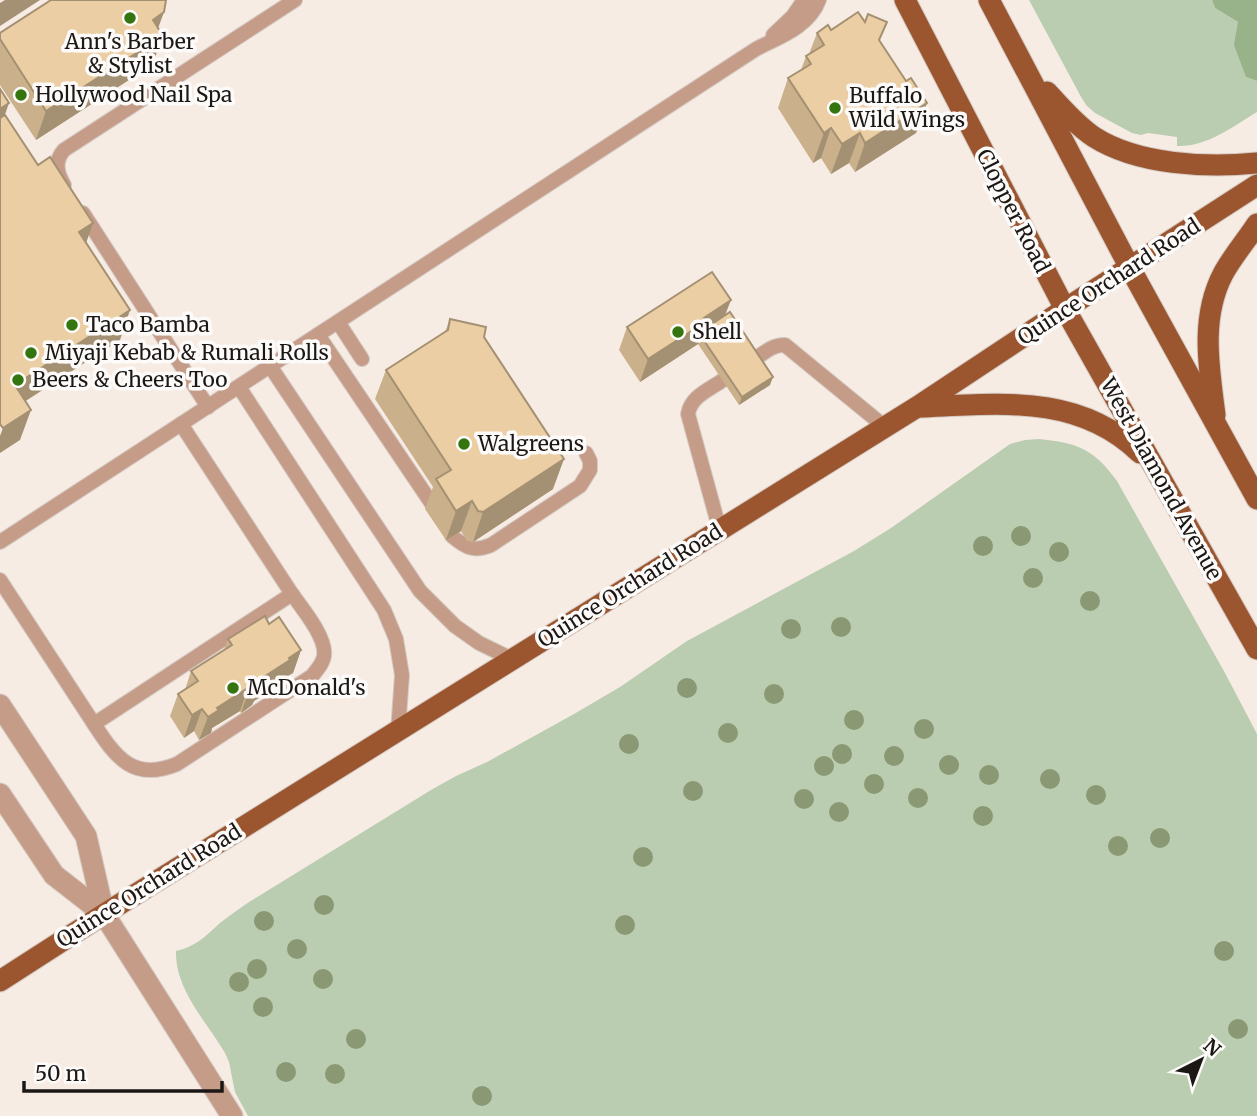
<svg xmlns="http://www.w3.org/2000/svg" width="1257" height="1116" viewBox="0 0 1257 1116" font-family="Merriweather,serif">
  <rect width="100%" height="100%" fill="#f7ece4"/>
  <g fill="#bacdb0">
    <path d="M1029,0H1212L1215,8L1238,22L1246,77L1257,81V112C1232,127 1207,147 1177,146V137L1148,133L1141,135L1132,133L1095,113L1086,105L1080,95Z"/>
    <path d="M1039,439C1078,443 1094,449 1117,481L1225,673L1257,734V1116H248L235,1092L229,1062L225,1053C207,1022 175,990 176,951C195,947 206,936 220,923C229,916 239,909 249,902L431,790L456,776L487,762L574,714L620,687L687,641L854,551L891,528L1010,444L1025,440Z"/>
  </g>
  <path fill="#98b389" d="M1212,0H1257V81L1246,77L1234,45L1238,22L1215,8Z"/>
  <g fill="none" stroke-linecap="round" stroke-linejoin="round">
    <defs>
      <g id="service">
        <path d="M773,35L793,16L804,0"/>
        <path d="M64,185C57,173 54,161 64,150L295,0"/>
        <path d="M83,213L208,407"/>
        <path d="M338,322L362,359"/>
        <path d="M318,335L432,504"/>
        <path d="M753,360C763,354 773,344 785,345L885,427"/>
        <path d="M270,366L420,591L455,626L479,643L512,659"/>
        <path d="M239,387L384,610L396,639L402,675L398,731"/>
        <path d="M720,531L688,414C691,396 709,390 723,380"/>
        <path d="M452,536C466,548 474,552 491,545L580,486L590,470V461L586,453"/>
        <path d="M0,542L756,49C779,37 809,27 819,0"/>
        <path d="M0,580L94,724L292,594L181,424"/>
        <path d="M94,724C116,758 134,782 177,764L312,676C317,670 323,663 324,656C327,638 302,608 292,594"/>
      </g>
      <path id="minor" d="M104,914L232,1116"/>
      <g id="tertiary">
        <path d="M0,705L86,836L104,914"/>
        <path d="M0,794L54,875L104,914"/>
      </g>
      <g id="primary">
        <path d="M905,0L1065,309L1257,649"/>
        <path d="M989,0L1130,268L1257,499"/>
        <path d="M1047,92C1062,108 1076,125 1094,137C1138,165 1207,168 1257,163"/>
        <path d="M919,407C998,404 1078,393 1140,453"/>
        <path d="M1215,415C1209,368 1200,318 1223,274C1232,257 1246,241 1257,224"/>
        <path d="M0,981L104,914L917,407L1065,309L1257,185"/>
      </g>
    </defs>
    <use href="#service" stroke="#d4cac3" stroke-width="16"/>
    <use href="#minor" stroke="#d4cac3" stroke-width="23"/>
    <use href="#tertiary" stroke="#d4cac3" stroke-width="23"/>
    <use href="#primary" stroke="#d4cac3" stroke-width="23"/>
    <use href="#service" stroke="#c59c88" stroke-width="14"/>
    <use href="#minor" stroke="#c59c88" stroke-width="21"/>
    <use href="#tertiary" stroke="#c59c88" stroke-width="21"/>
    <use href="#primary" stroke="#9b552f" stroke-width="21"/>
  </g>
  <g fill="#8b9874">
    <circle cx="1021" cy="536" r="10"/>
    <circle cx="983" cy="546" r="10"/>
    <circle cx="1059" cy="552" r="10"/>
    <circle cx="1033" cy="578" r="10"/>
    <circle cx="1090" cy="601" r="10"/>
    <circle cx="841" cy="627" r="10"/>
    <circle cx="791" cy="629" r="10"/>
    <circle cx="687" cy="688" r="10"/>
    <circle cx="774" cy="694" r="10"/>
    <circle cx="854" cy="720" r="10"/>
    <circle cx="924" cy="729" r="10"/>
    <circle cx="728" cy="733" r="10"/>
    <circle cx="629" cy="744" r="10"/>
    <circle cx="842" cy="754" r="10"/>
    <circle cx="894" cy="756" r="10"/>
    <circle cx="949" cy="765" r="10"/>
    <circle cx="824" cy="766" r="10"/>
    <circle cx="989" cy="775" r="10"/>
    <circle cx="1050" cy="779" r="10"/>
    <circle cx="874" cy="784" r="10"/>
    <circle cx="693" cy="791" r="10"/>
    <circle cx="1096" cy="795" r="10"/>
    <circle cx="918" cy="798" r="10"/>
    <circle cx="804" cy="799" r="10"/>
    <circle cx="839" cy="812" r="10"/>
    <circle cx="983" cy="816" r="10"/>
    <circle cx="1160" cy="838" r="10"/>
    <circle cx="1118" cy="846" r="10"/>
    <circle cx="643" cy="857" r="10"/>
    <circle cx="324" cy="905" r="10"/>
    <circle cx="264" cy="921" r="10"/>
    <circle cx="625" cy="925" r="10"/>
    <circle cx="297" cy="949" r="10"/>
    <circle cx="1224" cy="951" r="10"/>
    <circle cx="257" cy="969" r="10"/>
    <circle cx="323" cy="979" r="10"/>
    <circle cx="239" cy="982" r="10"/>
    <circle cx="263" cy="1007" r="10"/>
    <circle cx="1238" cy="1029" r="10"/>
    <circle cx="356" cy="1039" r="10"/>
    <circle cx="286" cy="1072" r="10"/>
    <circle cx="335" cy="1074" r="10"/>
    <circle cx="482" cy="1096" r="10"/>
  </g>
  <g fill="#cab18c">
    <path d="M865,22L880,41L906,81L927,103L916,133L855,172L849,163L831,174L821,158L813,163L778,108L788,78L801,70L806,56L809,54L817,33Z"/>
    <path d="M158,28L152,65L36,140L0,85V33Z"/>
    <path d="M725,315L770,385L739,405L698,344L640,382L619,350L627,327Z"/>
    <path d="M450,319L484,337L553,489L473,542L467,541L461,531L446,540L425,509L433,487L375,399L386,370L445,332Z"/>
    <path d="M269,624L301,650L293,673L284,678L282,683L254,701L252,705L241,713L240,711L212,728L211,733L199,740L194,731L184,738L170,716L178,694L185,690L191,671L224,650L228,639Z"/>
  </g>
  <g fill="#a49072">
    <path d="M5,0H40L0,26V3Z"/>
    <path d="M164,12L153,42L163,36L152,65L36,140L46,111L153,20Z"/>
    <path d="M9,103L0,129V109Z"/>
    <path d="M927,103L916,133L855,172L865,143Z"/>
    <path d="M831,128L821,158L813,163L824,133Z"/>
    <path d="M860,133L849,163L831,174L842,144Z"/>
    <path d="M93,223L83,252L79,232Z"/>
    <path d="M731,300L722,323L701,336L698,344L640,382L648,359L704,318Z"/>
    <path d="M130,310L120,340L4,415L15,385Z"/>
    <path d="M773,377L770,385L739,405L742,397Z"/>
    <path d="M31,410L20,440L0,453V436L3,428Z"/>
    <path d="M564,459L553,489L473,542L483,512Z"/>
    <path d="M472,501L461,531L446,540L456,511Z"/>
    <path d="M301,650L293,673L284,678L282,683L254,701L252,705L241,713L249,690L259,680Z"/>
    <path d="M248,688L240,711L212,728L211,733L199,740L208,717L217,708Z"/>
    <path d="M202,709L194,731L184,738L192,715Z"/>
  </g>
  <g fill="#ebcea3" stroke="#a49072" stroke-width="2">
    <path d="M51,0H166L164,12L153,20L163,36L46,111L0,39V33Z"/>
    <path d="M858,12L865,22L868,14L887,22L879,40L906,81L911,78L927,103L865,143L860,133L842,144L831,128L824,133L788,78L811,64L806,56L824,45L817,33L828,25L831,30Z"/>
    <path d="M0,89L9,103L0,109Z"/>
    <path d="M5,115L38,165L50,157L93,223L79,232L130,310L15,385L31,410L3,428L0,424V118Z"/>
    <path d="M712,272L731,300L704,318L707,321L648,359L627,327Z"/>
    <path d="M730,312L773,377L742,397L701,336L703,330Z"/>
    <path d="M450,319L486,327L484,337L564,459L483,512L478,511L472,501L456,511L436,479L451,470L386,370L448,330Z"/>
    <path d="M265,616L269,624L279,617L301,650L289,658L290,660L259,680L261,683L249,690L248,688L217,708L219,710L208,717L202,709L192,715L178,694L198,681L191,671L232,645L228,639Z"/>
  </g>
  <g fill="#357510" stroke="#fdfbf9" stroke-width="2.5">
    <circle cx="130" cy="18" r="7"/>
    <circle cx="21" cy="95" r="7"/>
    <circle cx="835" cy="108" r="7"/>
    <circle cx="72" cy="325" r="7"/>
    <circle cx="678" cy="332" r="7"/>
    <circle cx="31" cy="353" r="7"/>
    <circle cx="18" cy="380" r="7"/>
    <circle cx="464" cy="444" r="7"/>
    <circle cx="233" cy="688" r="7"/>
  </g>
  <g text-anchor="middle" stroke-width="7" stroke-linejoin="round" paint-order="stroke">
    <g font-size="21" fill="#1b1715" stroke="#fdfbf9" text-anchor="start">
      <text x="130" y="49" text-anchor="middle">Ann's Barber<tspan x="130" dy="24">&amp; Stylist</tspan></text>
      <text x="35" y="102">Hollywood Nail Spa</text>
      <text x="849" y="103">Buffalo<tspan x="849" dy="24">Wild Wings</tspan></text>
      <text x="86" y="332">Taco Bamba</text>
      <text x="692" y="339">Shell</text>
      <text x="45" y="360">Miyaji Kebab &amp; Rumali Rolls</text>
      <text x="32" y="387">Beers &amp; Cheers Too</text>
      <text x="478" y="451">Walgreens</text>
      <text x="247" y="695">McDonald's</text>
    </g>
    <g font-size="21" fill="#1b1715" stroke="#fdfbf9">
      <text transform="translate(1013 211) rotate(63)" y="7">Clopper Road</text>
      <text transform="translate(1109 282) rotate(-33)" y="7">Quince Orchard Road</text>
      <text transform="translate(1161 479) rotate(61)" y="7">West Diamond Avenue</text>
      <text transform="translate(630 586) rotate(-32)" y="7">Quince Orchard Road</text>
      <text transform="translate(149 886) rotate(-32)" y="7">Quince Orchard Road</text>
    </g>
  </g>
  <g transform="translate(1201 1060) rotate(42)" stroke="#fdfbf9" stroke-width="5" paint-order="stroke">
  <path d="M0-5L12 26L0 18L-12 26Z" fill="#1b1715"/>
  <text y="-10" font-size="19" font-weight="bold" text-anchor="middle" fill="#1b1715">N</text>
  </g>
  <path d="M24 1081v10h198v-10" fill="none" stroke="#1b1715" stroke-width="3.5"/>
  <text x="35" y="1081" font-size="21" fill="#1b1715" stroke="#fdfbf9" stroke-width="5" paint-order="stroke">50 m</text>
</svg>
